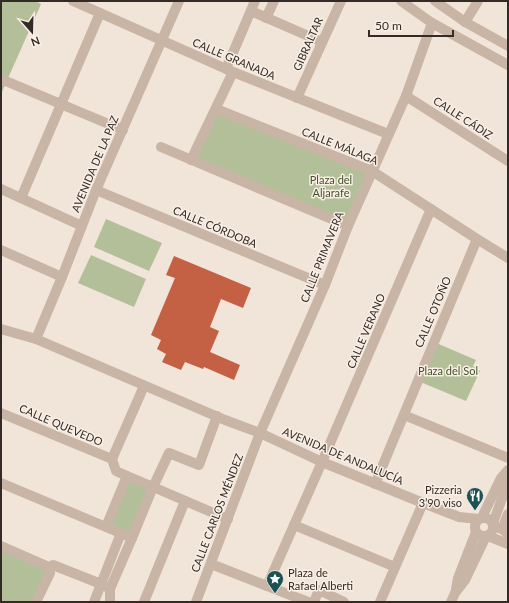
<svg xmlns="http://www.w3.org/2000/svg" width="509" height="603" viewBox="0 0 509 603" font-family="Lato,sans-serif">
  <rect width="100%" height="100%" fill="#f1e5d9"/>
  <g fill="#b3bf99">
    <path d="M1,1H35L41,4L1,94Z"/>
    <path d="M216,109L372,171L348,226L191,160Z"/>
    <path d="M106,219L162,243L149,271L94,247Z"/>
    <path d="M91,255L146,279L134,307L78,283Z"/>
    <path d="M434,342L476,360L473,366L480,371L466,401L418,381Z"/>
    <path d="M127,476L153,487L132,538L106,527Z"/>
    <path d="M1,546L49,567L36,602H1Z"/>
  </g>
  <path fill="#c46044" d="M174,256L251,288L243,308L221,299L210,327L219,331L210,352L240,365L234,380L204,367L203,369L185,362L181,370L162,362L166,354L157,349L161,340L151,335L175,278L166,275Z"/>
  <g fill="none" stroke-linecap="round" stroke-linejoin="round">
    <g stroke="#c8b5a5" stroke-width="10">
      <path d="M73,1L233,72L388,134"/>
      <path d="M401,1L432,23L508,65"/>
      <path d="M435,1L465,22L508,46"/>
      <path d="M251,11L322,42"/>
      <path d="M266,18L274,1"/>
      <path d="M465,22L478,1"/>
      <path d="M226,69L255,1"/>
      <path d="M1,79L123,130"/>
      <path d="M406,96L508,161"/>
      <path d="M297,98L341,1"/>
      <path d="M216,109L372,171L477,239L508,258"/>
      <path d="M161,147L348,226"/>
      <path d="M191,160L233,72"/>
      <path d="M1,189L82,226"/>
      <path d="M96,190L325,285"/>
      <path d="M21,198L100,13"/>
      <path d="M1,250L62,277"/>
      <path d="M1,329L36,339L225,420L260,433L322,462L423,503L459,517L479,519"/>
      <path d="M36,339L62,277L96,190L179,1"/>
      <path d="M1,413L112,459L144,386"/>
      <path d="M404,415L508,458"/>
      <path d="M217,416L199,465L169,453L153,487L132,538L106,527L127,476C161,490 194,505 228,519"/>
      <path d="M112,459L116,471L127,476"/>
      <path d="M1,483L106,527"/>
      <path d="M375,484L477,239"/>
      <circle cx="484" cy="527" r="9"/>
      <path d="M482,518L484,513L501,478L508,470"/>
      <path d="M493,523L508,482"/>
      <path d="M294,525L395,567"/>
      <path d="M493,526L502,529L508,534"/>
      <path d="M502,529L508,514"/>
      <path d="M488,536L508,544"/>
      <path d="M1,546L49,567L53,565L101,584L110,589"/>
      <path d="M211,564L308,602"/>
      <path d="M267,586L322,462L431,209"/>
      <path d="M456,589L458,578L476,532"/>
      <path d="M36,602L50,573L49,567"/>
      <path d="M94,602L121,533"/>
      <path d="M110,602V589L132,538"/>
      <path d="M144,602L185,501"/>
      <path d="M196,602L260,433L325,285L348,226L406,96L432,23"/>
      <path d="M314,602L319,590L344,602"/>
      <path d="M380,602L423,503"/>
      <path d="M451,602L455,593L465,580L486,536"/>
    </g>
  </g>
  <defs>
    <symbol id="restaurant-pin" viewBox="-11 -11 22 30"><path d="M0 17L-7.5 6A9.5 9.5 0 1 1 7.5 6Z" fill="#1d5255" stroke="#f9efe5"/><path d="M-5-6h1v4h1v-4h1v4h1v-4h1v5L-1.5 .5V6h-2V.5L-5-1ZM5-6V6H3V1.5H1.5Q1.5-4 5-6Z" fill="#fff"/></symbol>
    <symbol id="sight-pin" viewBox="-11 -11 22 30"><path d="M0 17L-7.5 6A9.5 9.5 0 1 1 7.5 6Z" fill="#1d5255" stroke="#f9efe5"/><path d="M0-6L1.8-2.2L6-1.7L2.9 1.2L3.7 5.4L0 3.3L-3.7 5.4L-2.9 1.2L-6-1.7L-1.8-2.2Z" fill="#fff"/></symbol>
  </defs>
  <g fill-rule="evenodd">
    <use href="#restaurant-pin" x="465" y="486" width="20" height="27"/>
    <use href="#sight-pin" x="265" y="569" width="20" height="27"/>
  </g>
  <g text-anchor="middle" stroke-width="3" stroke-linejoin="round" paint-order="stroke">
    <g font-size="11" fill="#342a26" stroke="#f9efe5">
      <text transform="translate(308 44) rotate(-66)" y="4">GIBRALTAR</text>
      <text transform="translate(234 59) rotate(23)" y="4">CALLE GRANADA</text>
      <text transform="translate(463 118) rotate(33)" y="4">CALLE CÁDIZ</text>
      <text transform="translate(340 146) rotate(22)" y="4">CALLE MÁLAGA</text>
      <text transform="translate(95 164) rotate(-67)" y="4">AVENIDA DE LA PAZ</text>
      <text transform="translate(215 227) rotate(23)" y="4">CALLE CÓRDOBA</text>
      <text transform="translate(322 257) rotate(-68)" y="4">CALLE PRIMAVERA</text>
      <text transform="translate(433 312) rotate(-67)" y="4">CALLE OTOÑO</text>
      <text transform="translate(366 331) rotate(-67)" y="4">CALLE VERANO</text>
      <text transform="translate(61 425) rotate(23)" y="4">CALLE QUEVEDO</text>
      <text transform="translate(343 456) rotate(23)" y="4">AVENIDA DE ANDALUCÍA</text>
      <text transform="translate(217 513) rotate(-69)" y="4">CALLE CARLOS MÉNDEZ</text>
    </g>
    <g font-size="11" fill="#44522b" stroke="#f9efe5">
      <text x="331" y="184">Plaza del<tspan x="331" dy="13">Aljarafe</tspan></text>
      <text x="448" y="375">Plaza del Sol</text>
    </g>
    <g font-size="11" fill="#342a26" stroke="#f9efe5" text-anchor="end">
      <text x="462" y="494">Pizzeria<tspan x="462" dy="13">3’90 viso</tspan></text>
      <text x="288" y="577" text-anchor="start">Plaza de<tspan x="288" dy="13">Rafael Alberti</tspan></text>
    </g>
  </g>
  <rect width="509" height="603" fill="none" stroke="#342a26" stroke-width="4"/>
  <g transform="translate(32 32) rotate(160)" stroke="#f9efe5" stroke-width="3" paint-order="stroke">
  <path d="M0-3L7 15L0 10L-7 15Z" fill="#342a26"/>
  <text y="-6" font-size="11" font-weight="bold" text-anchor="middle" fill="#342a26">N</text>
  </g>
  <path d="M369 30v6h84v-6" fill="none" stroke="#342a26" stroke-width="2"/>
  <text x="375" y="30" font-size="12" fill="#342a26" stroke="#f9efe5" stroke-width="3" paint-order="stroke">50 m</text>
</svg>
